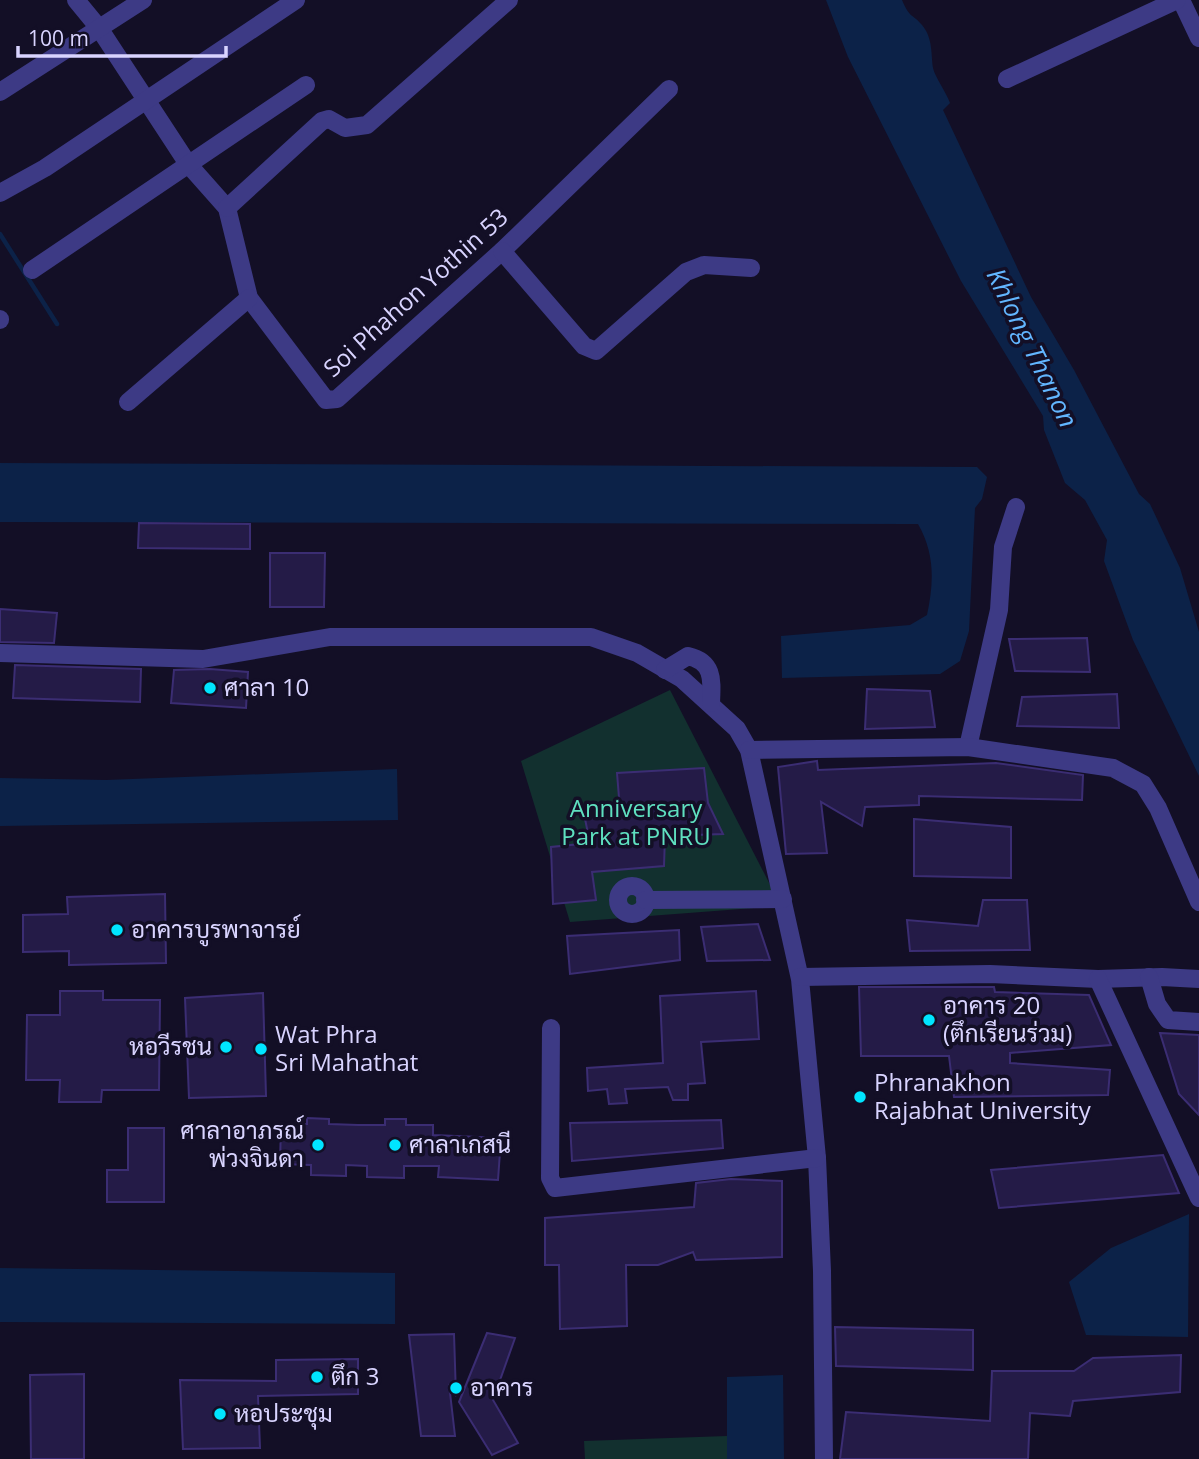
<svg xmlns="http://www.w3.org/2000/svg" width="1199" height="1459" viewBox="0 0 1199 1459" font-family="'Open Sans',Sarabun,sans-serif">
  <rect width="100%" height="100%" fill="#130f26"/>
  <g fill="#12302f">
    <path d="M670,690L781,906L570,922L521,761Z"/>
    <path d="M727,1436V1459H585L584,1441Z"/>
  </g>
  <g fill="#0c2248">
    <path d="M826,0H902C910,19 912,13 922,25C933,38 931,54 933,68C935,77 946,92 950,103L943,110L1031,297L1074,370L1139,494L1150,504L1180,568L1199,632V776L1133,640L1104,561L1107,540L1085,500L1065,483L1044,430L1043,416L961,281L848,57Z"/>
    <path d="M0,463L977,467L987,477L982,499L975,508L969,631L960,661L940,674L782,678L781,636L910,625L927,615C934,582 935,554 918,524L0,522Z"/>
    <path d="M397,769L398,820L0,826V778L106,780Z"/>
    <path d="M1189,1214L1188,1337L1086,1335L1069,1282L1111,1248Z"/>
    <path d="M0,1268L395,1273V1324L0,1322Z"/>
    <path d="M783,1375L784,1459H727V1377Z"/>
  </g>
  <g fill="none" stroke-linecap="round" stroke-linejoin="round">
    <path stroke="#0c2248" stroke-width="4.5" d="M0,234L57,324"/>
  </g>
  <g fill="#241b47" stroke="#3b2d73" stroke-width="2">
    <path d="M139,523L250,524V549L138,548Z"/>
    <path d="M270,553H325L324,607H270Z"/>
    <path d="M0,609L57,613L54,643L0,642Z"/>
    <path d="M1087,638L1090,672L1015,671L1009,639Z"/>
    <path d="M15,665L141,669L140,702L13,698Z"/>
    <path d="M210,669L248,672L246,708L171,703L174,670Z"/>
    <path d="M867,689L930,691L935,727L865,729Z"/>
    <path d="M1117,694L1119,728L1017,726L1022,697Z"/>
    <path d="M817,761L818,770L996,763L1083,775L1082,800L919,796V805L865,807L862,826L821,802L827,853L786,854L778,767Z"/>
    <path d="M704,768L708,803L723,834L665,836L664,866L592,872L596,900L553,904L551,847L590,843L584,814L620,810L617,773Z"/>
    <path d="M914,819L1011,827V878L914,876Z"/>
    <path d="M165,894L166,963L69,965V951L23,952V915L68,914L67,897Z"/>
    <path d="M983,900H1027L1030,950L910,951L907,920L978,926Z"/>
    <path d="M758,924L770,960L707,961L701,927Z"/>
    <path d="M679,930L680,960L570,974L567,936Z"/>
    <path d="M859,987H994L995,992L1089,995L1111,1045L1010,1053V1063L1110,1070L1108,1095L954,1097L949,1056H861Z"/>
    <path d="M60,991H103V1000H160L159,1090H102L101,1102H59L60,1080H26L27,1015H60Z"/>
    <path d="M756,991L759,1039L701,1042L705,1083L688,1084V1100H673L668,1087L625,1089L627,1103L609,1104L607,1089L588,1091L587,1068L663,1063L660,996Z"/>
    <path d="M263,993L266,1096L189,1098L185,998Z"/>
    <path d="M1160,1033L1199,1035V1115L1179,1094Z"/>
    <path d="M307,1118L329,1119V1124L358,1125H385V1119H406V1125H433V1135L501,1138L498,1180L438,1177L439,1166H404V1178L367,1177V1166L346,1165V1176L311,1175V1165L280,1164L281,1124H307Z"/>
    <path d="M721,1120L723,1148L572,1161L570,1123Z"/>
    <path d="M128,1128H164V1202H107V1170H128Z"/>
    <path d="M1163,1155L1179,1193L999,1208L991,1170Z"/>
    <path d="M731,1179L782,1181V1257L696,1260L693,1252L658,1265H626L627,1326L560,1329L559,1265H545V1218L694,1207L696,1183Z"/>
    <path d="M835,1327L973,1330V1370L836,1366Z"/>
    <path d="M487,1333L515,1338L493,1400L518,1443L492,1455L459,1402Z"/>
    <path d="M454,1334L456,1396L449,1384L455,1436H421L409,1335Z"/>
    <path d="M1181,1355L1180,1392L1073,1401L1070,1416L1030,1413L1028,1459H840L846,1412L990,1421L992,1371H1074L1093,1358Z"/>
    <path d="M358,1359V1394L258,1396L260,1448L183,1449L180,1380L276,1381V1360Z"/>
    <path d="M84,1374V1459H31L30,1375Z"/>
  </g>
  <g fill="none" stroke-linecap="round" stroke-linejoin="round">
    <g stroke="#3d3a85" stroke-width="18">
      <path d="M76,0L99,28L188,164L227,208L249,298L326,400L337,399L502,251L669,89"/>
      <path d="M1181,0L1199,38"/>
      <path d="M1007,79L1177,0"/>
      <path d="M0,92L143,0"/>
      <path d="M0,193L45,168L296,0"/>
      <path d="M227,208L322,121L329,119L345,128L367,125L509,0"/>
      <path d="M502,251L584,346L596,351L686,272L704,265L751,268"/>
      <path d="M32,270L306,85"/>
      <path d="M0,319V320"/>
      <path d="M128,402L249,298"/>
      <path d="M0,653L203,659L330,637H591L637,653L682,679L737,729L749,750L800,979L817,1158L822,1271L824,1459"/>
      <path d="M665,670L688,656C714,662 712,680 711,703"/>
      <path d="M968,747L999,610L1003,547L1016,507"/>
      <path d="M749,750L968,747L1113,768L1143,784L1158,808L1199,902"/>
      <circle cx="632" cy="900" r="14"/>
      <path d="M645,900L783,899"/>
      <path d="M800,977L990,974L1098,979L1162,977L1199,979"/>
      <path d="M1149,977L1157,1004L1168,1020L1199,1022"/>
      <path d="M1098,979L1199,1198"/>
      <path d="M551,1028L550,1178L555,1188L817,1158"/>
    </g>
  </g>
  <g fill="#00e5ff" stroke="#130f26" stroke-width="2.5">
    <circle cx="210" cy="688" r="7"/>
    <circle cx="117" cy="930" r="7"/>
    <circle cx="929" cy="1020" r="7"/>
    <circle cx="226" cy="1047" r="7"/>
    <circle cx="261" cy="1049" r="7"/>
    <circle cx="860" cy="1097" r="7"/>
    <circle cx="318" cy="1145" r="7"/>
    <circle cx="395" cy="1145" r="7"/>
    <circle cx="317" cy="1377" r="7"/>
    <circle cx="456" cy="1388" r="7"/>
    <circle cx="220" cy="1414" r="7"/>
  </g>
  <g text-anchor="middle" stroke-width="7" stroke-linejoin="round" paint-order="stroke">
    <g font-size="24" fill="#d9d4ff" stroke="#130f26">
      <text transform="translate(416 293) rotate(-42)" y="8">Soi Phahon Yothin 53</text>
    </g>
    <g font-size="24" fill="#d9d4ff" stroke="#130f26" text-anchor="start">
      <text x="224" y="696">ศาลา 10</text>
      <text x="131" y="938">อาคารบูรพาจารย์</text>
      <text x="943" y="1014">อาคาร 20<tspan x="943" dy="28">(ตึกเรียนร่วม)</tspan></text>
      <text x="275" y="1043">Wat Phra<tspan x="275" dy="28">Sri Mahathat</tspan></text>
      <text x="212" y="1055" text-anchor="end">หอวีรชน</text>
      <text x="874" y="1091">Phranakhon<tspan x="874" dy="28">Rajabhat University</tspan></text>
      <text x="304" y="1139" text-anchor="end">ศาลาอาภรณ์<tspan x="304" dy="28">พ่วงจินดา</tspan></text>
      <text x="409" y="1153">ศาลาเกสนี</text>
      <text x="331" y="1385">ตึก 3</text>
      <text x="470" y="1396">อาคาร</text>
      <text x="234" y="1422">หอประชุม</text>
    </g>
    <g font-size="24" fill="#5fe0c0" stroke="#130f26">
      <text x="636" y="817">Anniversary<tspan x="636" dy="28">Park at PNRU</tspan></text>
    </g>
    <g font-size="26" font-style="italic" fill="#62b6ff" stroke="#130f26">
      <text transform="translate(1032 348) rotate(64)" y="9">Khlong Thanon</text>
    </g>
  </g>
  <path d="M18 46v10h208v-10" fill="none" stroke="#d9d4ff" stroke-width="3.5"/>
  <text x="28" y="46" font-size="21" fill="#d9d4ff" stroke="#130f26" stroke-width="5" paint-order="stroke">100 m</text>
</svg>
